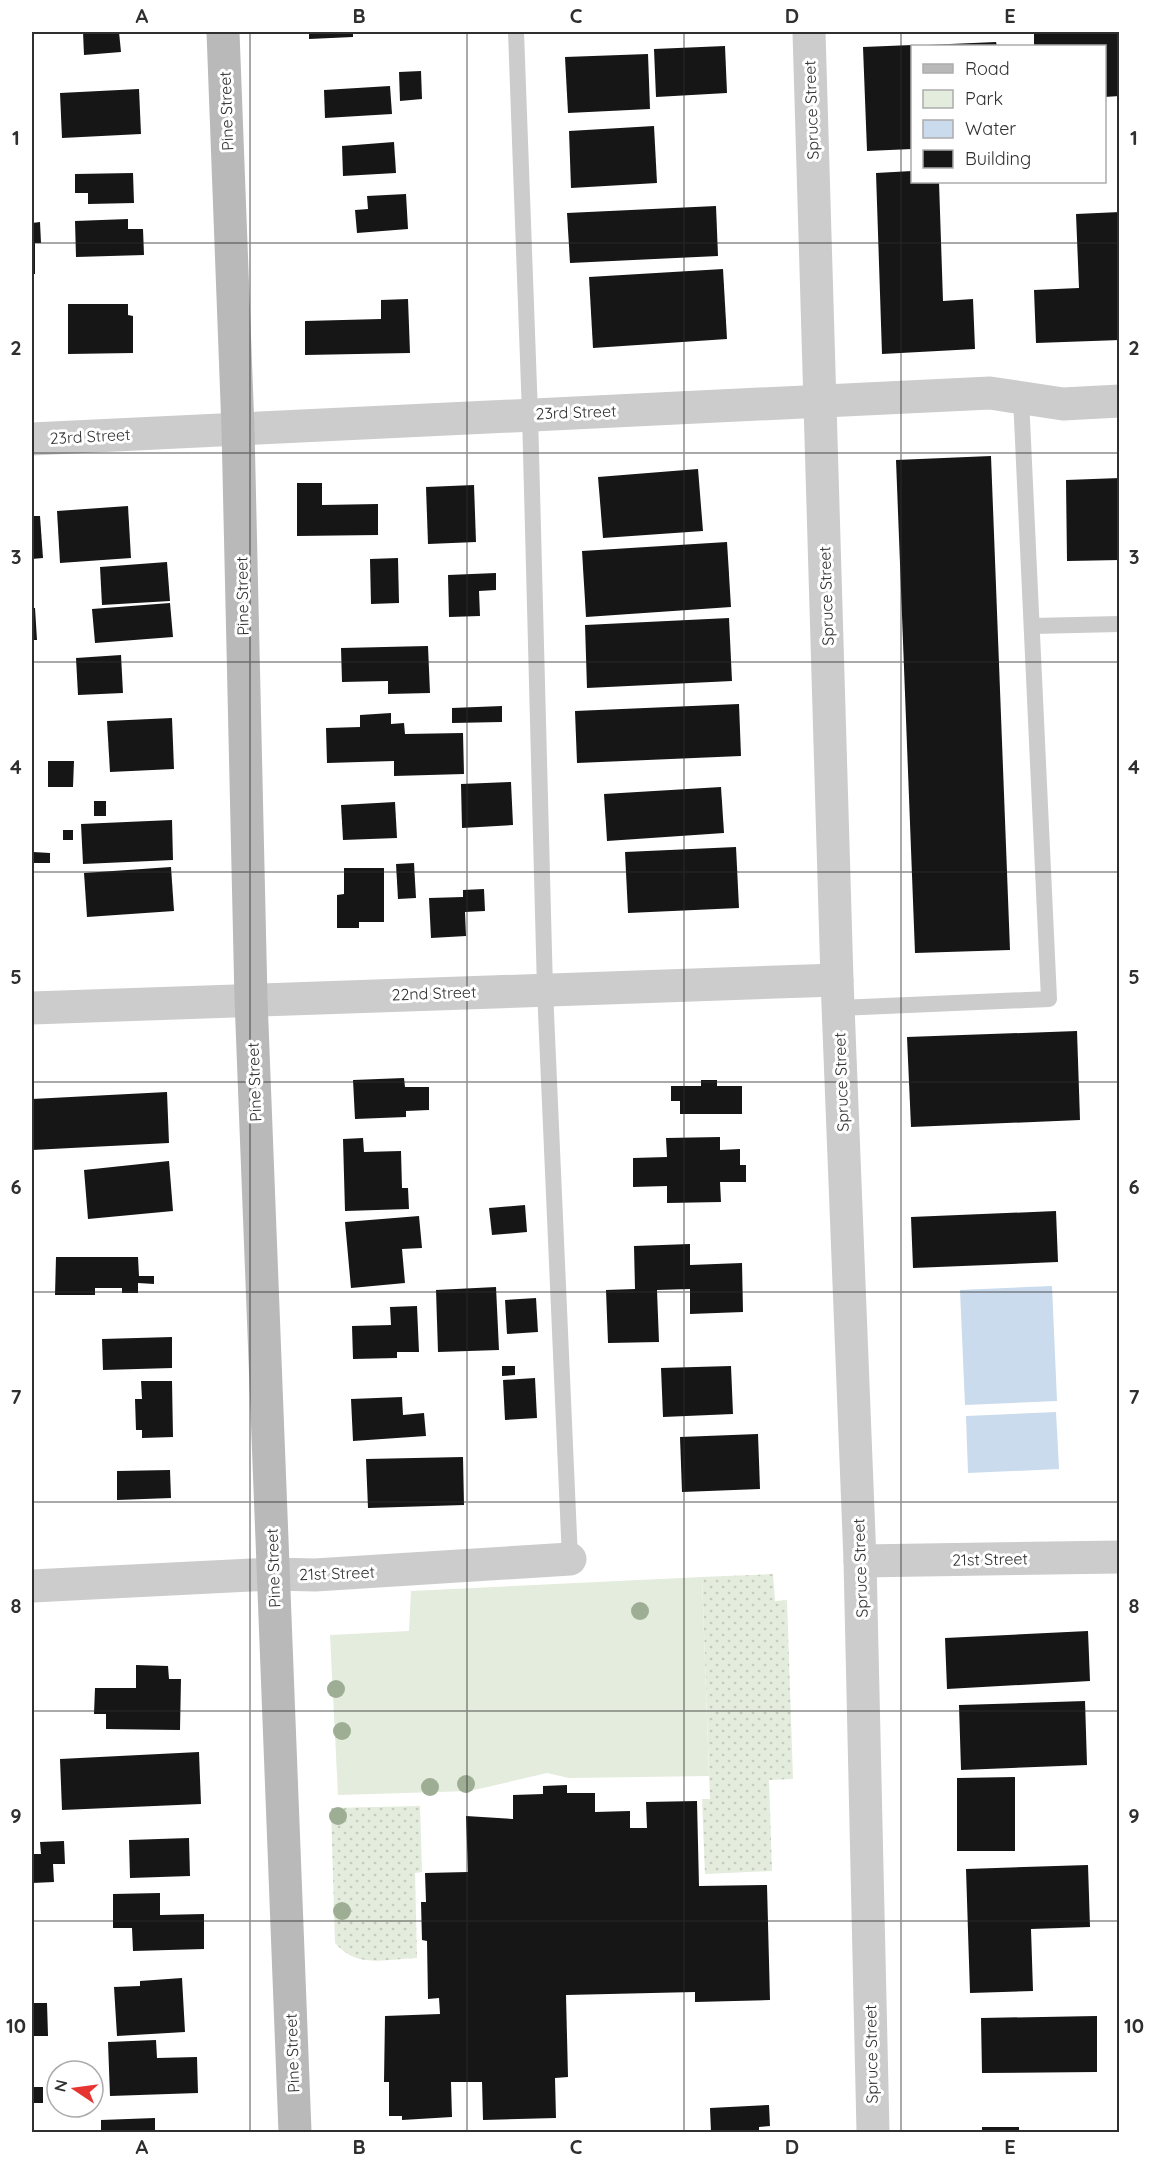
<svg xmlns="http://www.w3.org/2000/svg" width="1151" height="2164" viewBox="0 0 1151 2164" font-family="Quicksand,sans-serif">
  <defs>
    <pattern id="green-dots" width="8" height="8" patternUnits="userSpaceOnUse" patternTransform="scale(1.5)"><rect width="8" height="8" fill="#e4ecdd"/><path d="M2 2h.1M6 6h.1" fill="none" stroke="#c4cbbe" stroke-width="1.8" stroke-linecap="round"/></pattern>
  </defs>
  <rect width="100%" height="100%" fill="#fff"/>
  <g fill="url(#green-dots)">
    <path d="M773,1574L775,1601L787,1600L793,1779L769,1780L772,1871L705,1874L702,1799H710L702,1577Z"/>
    <path d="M420,1806L422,1872L415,1873L417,1958C386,1959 357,1969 335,1943L331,1808Z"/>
  </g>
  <path fill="#e4ecdd" d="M702,1577L709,1776L569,1778L547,1773L470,1791L338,1795L330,1635L409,1631L411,1591Z"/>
  <g fill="#c9dbec">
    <path d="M1052,1286L1057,1401L965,1405L960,1290Z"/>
    <path d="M1056,1412L1059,1469L968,1473L966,1416Z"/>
  </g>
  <g fill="#161616">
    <path d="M83,32H119L121,52L84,55Z"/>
    <path d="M309,32H353V37L309,39Z"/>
    <path d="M1034,32H1120V96L1104,97V46H1034Z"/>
    <path d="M996,42L997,46H927V45Z"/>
    <path d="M912,45V149L867,151L863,47Z"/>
    <path d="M725,46L727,93L656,97L654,49Z"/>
    <path d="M648,54L650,109L568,113L565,57Z"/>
    <path d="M421,71L422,99L400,101L399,72Z"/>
    <path d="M390,86L392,114L325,118L324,90Z"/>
    <path d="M139,89L141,134L62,138L60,93Z"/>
    <path d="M654,126L657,183L571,188L569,131Z"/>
    <path d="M394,142L396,173L343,176L342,146Z"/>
    <path d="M912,171V182H939L943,301L973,299L975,349L882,354L876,173Z"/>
    <path d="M133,173L134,203L88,204V193H75V174Z"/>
    <path d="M406,194L408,229L357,233L355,210L368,209L367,196Z"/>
    <path d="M716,206L718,256L570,263L567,213Z"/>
    <path d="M1120,212V340L1036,343L1034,290L1079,288L1076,214Z"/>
    <path d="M128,219V229H143L144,255L76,257L75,221Z"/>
    <path d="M40,222L41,243H35V274H32V223Z"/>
    <path d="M723,269L727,339L593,348L589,277Z"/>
    <path d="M408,299L410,353L305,355V321L381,319V300Z"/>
    <path d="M68,304H128V315L133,316V353L68,354Z"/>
    <path d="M991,456L1010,950L915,953L896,460Z"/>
    <path d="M698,469L703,531L603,538L598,477Z"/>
    <path d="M1120,478V560L1067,561L1066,480Z"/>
    <path d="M297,483H322V505L378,504V535L297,536Z"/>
    <path d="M474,485L476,542L428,544L426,487Z"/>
    <path d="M128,506L131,558L60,563L57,511Z"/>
    <path d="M32,516H40L43,558L32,559Z"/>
    <path d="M727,542L731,607L586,617L582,551Z"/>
    <path d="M398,558L399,603L371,604L370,559Z"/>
    <path d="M167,562L170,601L102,605L100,567Z"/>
    <path d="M496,573V590L479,591L480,616L449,617L448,575Z"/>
    <path d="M170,603L173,637L95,643L92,609Z"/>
    <path d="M32,608H35L37,640H32Z"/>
    <path d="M729,618L732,681L587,688L585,625Z"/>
    <path d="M428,646L430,693L388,694V681L342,682L341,648Z"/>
    <path d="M121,655L123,693L78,695L76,658Z"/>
    <path d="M739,704L741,756L577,763L575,711Z"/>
    <path d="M502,706V722L452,723V708Z"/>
    <path d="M391,713V724L404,723L405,734L463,733L464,774L394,776V761L327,763L326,728L360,727V715Z"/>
    <path d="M172,718L174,769L110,772L107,721Z"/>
    <path d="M48,761H74L73,787H48Z"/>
    <path d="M511,782L513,825L462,828L461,784Z"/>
    <path d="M721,787L724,833L607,841L604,794Z"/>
    <rect x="94" y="801" width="12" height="15"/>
    <path d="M395,802L397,838L343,840L341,805Z"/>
    <path d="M172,820L173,860L83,864L81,824Z"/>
    <rect x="63" y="830" width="10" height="10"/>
    <path d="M736,847L739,908L628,913L625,852Z"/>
    <path d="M33,852L50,853V863H33Z"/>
    <path d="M414,863L416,898L398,899L396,864Z"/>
    <path d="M171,867L174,911L87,917L84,873Z"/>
    <path d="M344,868H384V922H359V928H337V895L344,894Z"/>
    <path d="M484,889L485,911L465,912L466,936L431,938L429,898L463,897V890Z"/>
    <path d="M1077,1031L1080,1120L911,1127L907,1037Z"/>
    <path d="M404,1078L405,1087H429V1110L406,1111V1117L355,1119L353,1080Z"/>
    <path d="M701,1080H717V1086H742V1114H680V1101H671V1086H701Z"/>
    <path d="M167,1092L169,1143L32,1150V1099Z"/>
    <path d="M720,1137V1150L740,1149V1165H746V1182H720L721,1202L667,1203V1186L633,1187V1158L667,1157L666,1138Z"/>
    <path d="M363,1138L364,1152L401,1151L402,1188H408L409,1209L345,1211L343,1139Z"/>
    <path d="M169,1161L173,1211L88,1219L84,1170Z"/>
    <path d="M525,1205L527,1232L492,1235L489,1208Z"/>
    <path d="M1056,1211L1058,1262L913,1268L911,1217Z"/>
    <path d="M419,1216L422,1248L402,1249L405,1283L351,1288L345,1222Z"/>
    <path d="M690,1244V1265L742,1263L743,1312L690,1314V1289L657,1290L659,1342L608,1343L606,1290L635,1289L634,1246Z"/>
    <path d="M56,1257H138L139,1276H154V1284L138,1283V1293H122V1288H95V1295H55Z"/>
    <path d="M496,1287L499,1350L438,1352L436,1290Z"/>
    <path d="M536,1298L538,1332L507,1334L505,1300Z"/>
    <path d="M417,1306L419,1352H397V1358L353,1359L352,1326L391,1325L390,1307Z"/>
    <path d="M172,1337V1368L103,1370L102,1339Z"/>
    <path d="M502,1366H515V1375L502,1376Z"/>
    <path d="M731,1366L733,1414L663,1417L661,1368Z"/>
    <path d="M535,1378L537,1418L505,1420L503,1380Z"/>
    <path d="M141,1381H172L173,1437L142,1438V1430H136L135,1399H142Z"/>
    <path d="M402,1397L403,1415L424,1413L426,1436L353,1441L351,1399Z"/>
    <path d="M758,1434L760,1489L682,1492L680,1437Z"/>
    <path d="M463,1457L464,1505L368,1508L366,1459Z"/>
    <path d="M170,1470L171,1498L117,1500V1471Z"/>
    <path d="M1088,1631L1090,1681L947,1689L945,1638Z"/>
    <path d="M136,1665L168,1666L169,1679H181L180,1730L106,1729V1714H94L95,1688H136Z"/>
    <path d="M1085,1701L1087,1765L961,1770L959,1705Z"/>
    <path d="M199,1752L201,1804L62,1810L60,1759Z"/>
    <path d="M1015,1777V1851H957V1778Z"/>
    <path d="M567,1785V1793H595V1812L630,1811V1828H647L646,1802L697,1801L699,1886L767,1885L770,2000L695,2002V1992L566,1995L568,2077L555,2078L556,2118L483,2120L482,2082H451L452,2117L402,2120V2116H389V2082H384L385,2016L440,2014L439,1998L428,1999L427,1941L422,1940L421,1902H426L425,1873L468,1872L466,1816L513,1819V1795L543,1794V1786Z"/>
    <path d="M189,1838L190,1876L130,1878L129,1840Z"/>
    <path d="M64,1841L65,1864H53L54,1882L32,1883V1854H41L40,1842Z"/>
    <path d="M1088,1865L1090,1927L1031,1929L1033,1991L970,1993L966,1869Z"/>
    <path d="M160,1893V1915L204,1914V1949L133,1951L132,1928H113V1894Z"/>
    <path d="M182,1978L185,2032L117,2036L114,1987L140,1986V1981Z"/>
    <path d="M32,2003H47L48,2036H32Z"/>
    <path d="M1097,2016V2072L982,2073L981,2018Z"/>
    <path d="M156,2040L157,2058L197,2057L198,2093L110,2096L108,2042Z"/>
    <rect x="32" y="2087" width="11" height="16"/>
    <path d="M769,2105L770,2126L759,2127V2132H711L710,2108Z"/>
    <path d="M155,2118V2132H101V2120Z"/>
    <rect x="982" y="2127" width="37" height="5"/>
  </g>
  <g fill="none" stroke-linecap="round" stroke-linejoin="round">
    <g stroke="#ccc" stroke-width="16">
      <path d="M516,32L530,414L545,990L570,1559"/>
      <path d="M1032,626L1120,624"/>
      <path d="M839,1008L1049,999L1021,398"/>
    </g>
    <g stroke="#ccc" stroke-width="33">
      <path d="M809,32L837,980L860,1561L873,2132"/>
      <path d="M32,439L990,393L1063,404L1120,401"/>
      <path d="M32,1008L837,980"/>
      <path d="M860,1561L1120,1557"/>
      <path d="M32,1586L273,1574L315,1575L570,1559"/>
    </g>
    <path stroke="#b9b9b9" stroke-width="33" d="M223,32L238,429L251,999L295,2132"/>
  </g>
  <g fill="#9eae94">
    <circle cx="640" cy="1611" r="9"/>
    <circle cx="336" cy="1689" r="9"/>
    <circle cx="342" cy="1731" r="9"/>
    <circle cx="466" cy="1784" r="9"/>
    <circle cx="430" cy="1787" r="9"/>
    <circle cx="338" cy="1816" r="9"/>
    <circle cx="342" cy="1911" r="9"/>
  </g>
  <path fill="none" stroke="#2f2f2f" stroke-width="1.5" stroke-opacity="0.55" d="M250,32V2132M467,32V2132M684,32V2132M901,32V2132M32,243H1120M32,453H1120M32,662H1120M32,872H1120M32,1082H1120M32,1292H1120M32,1502H1120M32,1711H1120M32,1921H1120"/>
  <g text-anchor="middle" stroke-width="6" stroke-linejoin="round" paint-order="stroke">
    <g font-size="16" fill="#2f2f2f" stroke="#fff">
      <text transform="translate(811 110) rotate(-92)" y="6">Spruce Street</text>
      <text transform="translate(226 111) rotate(-92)" y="6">Pine Street</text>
      <text transform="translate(576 412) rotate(-2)" y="6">23rd Street</text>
      <text transform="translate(90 436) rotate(-3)" y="6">23rd Street</text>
      <text transform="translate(242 596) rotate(-91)" y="6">Pine Street</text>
      <text transform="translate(826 596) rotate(-92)" y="6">Spruce Street</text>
      <text transform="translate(434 993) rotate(-2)" y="6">22nd Street</text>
      <text transform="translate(254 1082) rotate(-92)" y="6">Pine Street</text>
      <text transform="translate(841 1082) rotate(-92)" y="6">Spruce Street</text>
      <text transform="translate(990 1559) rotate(-1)" y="6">21st Street</text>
      <text transform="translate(273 1568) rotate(-92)" y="6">Pine Street</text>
      <text transform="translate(860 1568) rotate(-92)" y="6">Spruce Street</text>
      <text transform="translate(337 1573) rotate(-2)" y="6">21st Street</text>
      <text transform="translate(292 2053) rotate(-92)" y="6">Pine Street</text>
      <text transform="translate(871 2054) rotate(-91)" y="6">Spruce Street</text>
    </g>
  </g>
  <rect width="1151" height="2164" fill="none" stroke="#ffffff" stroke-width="66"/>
  <rect x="911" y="45" width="195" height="138" fill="#ffffff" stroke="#acacac" stroke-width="1.5"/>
  <rect x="923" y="64" width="30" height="9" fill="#b9b9b9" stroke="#acacac" stroke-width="1.5"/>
  <text x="965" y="75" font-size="18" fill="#2f2f2f">Road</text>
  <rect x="923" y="90" width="30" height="18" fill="#e4ecdd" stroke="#acacac" stroke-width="1.5"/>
  <text x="965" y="105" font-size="18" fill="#2f2f2f">Park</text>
  <rect x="923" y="120" width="30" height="18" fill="#c9dbec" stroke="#acacac" stroke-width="1.5"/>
  <text x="965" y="135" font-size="18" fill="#2f2f2f">Water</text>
  <rect x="923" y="150" width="30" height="18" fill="#161616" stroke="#acacac" stroke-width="1.5"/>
  <text x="965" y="165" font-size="18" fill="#2f2f2f">Building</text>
  <g transform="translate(75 2089) rotate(283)"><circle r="28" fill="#ffffff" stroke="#acacac" stroke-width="1.5"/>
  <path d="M0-4.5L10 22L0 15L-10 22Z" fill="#e63431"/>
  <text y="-9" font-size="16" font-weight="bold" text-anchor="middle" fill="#2f2f2f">N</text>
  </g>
  <rect x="33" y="33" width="1085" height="2098" fill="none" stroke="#2f2f2f" stroke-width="2"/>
  <g font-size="20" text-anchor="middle" font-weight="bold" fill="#2f2f2f">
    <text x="142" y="23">A</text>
    <text x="359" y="23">B</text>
    <text x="576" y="23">C</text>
    <text x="792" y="23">D</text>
    <text x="1010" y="23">E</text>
    <text x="16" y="145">1</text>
    <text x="1134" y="145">1</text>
    <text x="16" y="355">2</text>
    <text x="1134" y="355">2</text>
    <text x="16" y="564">3</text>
    <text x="1134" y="564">3</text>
    <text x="16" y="774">4</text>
    <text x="1134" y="774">4</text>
    <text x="16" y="984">5</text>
    <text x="1134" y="984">5</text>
    <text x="16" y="1194">6</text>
    <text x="1134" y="1194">6</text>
    <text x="16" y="1404">7</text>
    <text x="1134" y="1404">7</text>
    <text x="16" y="1613">8</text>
    <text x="1134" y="1613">8</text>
    <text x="16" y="1823">9</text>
    <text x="1134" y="1823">9</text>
    <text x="16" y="2033">10</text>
    <text x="1134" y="2033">10</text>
    <text x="142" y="2154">A</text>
    <text x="359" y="2154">B</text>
    <text x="576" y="2154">C</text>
    <text x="792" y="2154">D</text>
    <text x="1010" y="2154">E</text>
  </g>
</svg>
